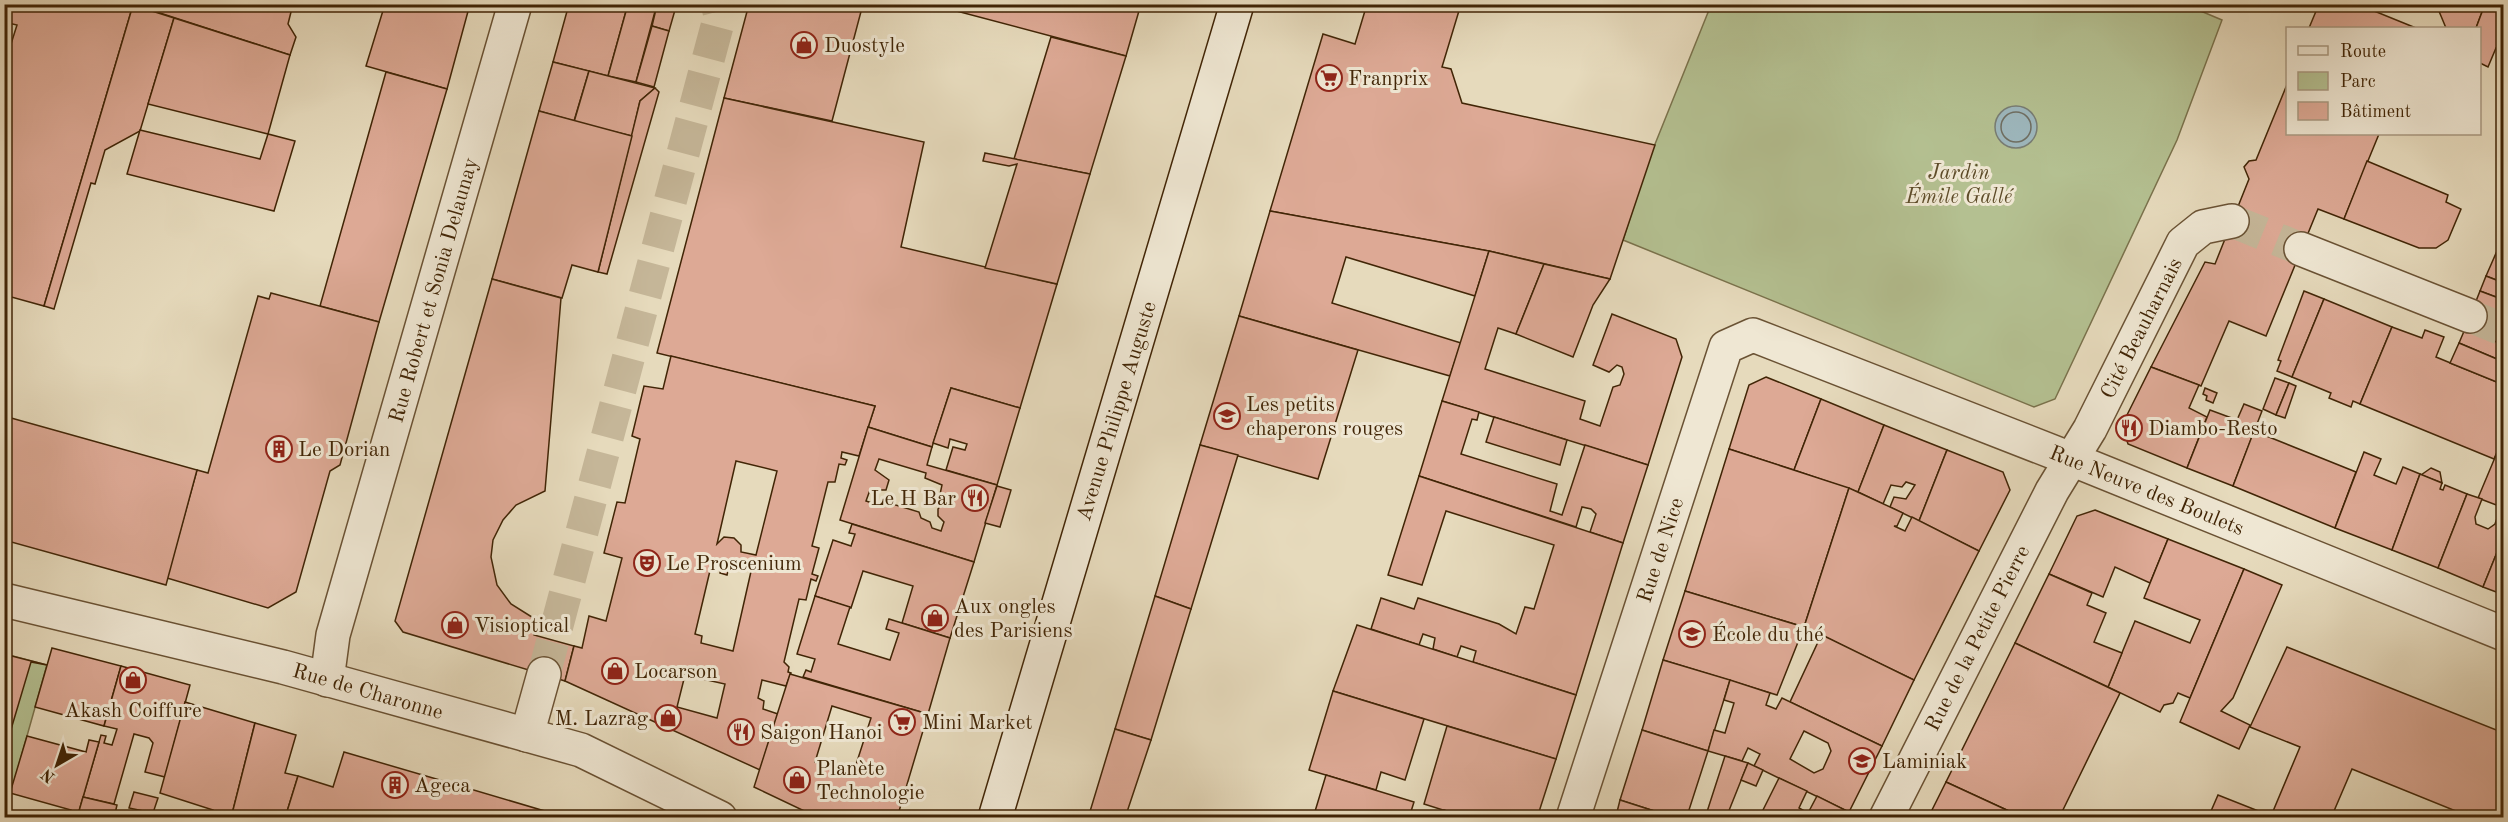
<svg xmlns="http://www.w3.org/2000/svg" width="2508" height="822" viewBox="0 0 2508 822" font-family="'Old Standard TT',serif">
  <rect width="100%" height="100%" fill="#e6dabc"/>
  <filter id="stains"><feTurbulence type="fractalNoise" baseFrequency=".00333" numOctaves="4"/><feColorMatrix values="0 0 0 0 .2 0 0 0 0 .09 0 0 0 0 .02 0 0 0 .5 -.17"/></filter>
  <radialGradient id="worn" r=".72"><stop offset=".6" stop-color="#630" stop-opacity="0"/><stop offset="1" stop-color="#630" stop-opacity=".3"/></radialGradient>
  <g fill="#b4c091" stroke="#7a724c" stroke-width="1.5">
    <path d="M2184,4L2222,20L2177,140L2055,399L2034,407L1623,240L1647,164L1711,5Z"/>
    <path d="M5,654L47,665L5,814Z"/>
  </g>
  <circle fill="#9db7bd" stroke="#787d74" stroke-width="1.5" cx="2016" cy="127" r="21"/>
  <g fill="none" stroke-linecap="round" stroke-linejoin="round">
    <circle stroke="#6f6e62" stroke-width="1.5" cx="2016" cy="127" r="15"/>
  </g>
  <g fill="#dda995" stroke="#412506" stroke-width="1.5" fill-rule="evenodd">
    <path d="M4,4L133,5L44,306L4,295V66L17,25L4,22Z"/>
    <path d="M132,4H293L288,24L296,37L290,55Z"/>
    <path d="M385,4H470L447,89L366,66Z"/>
    <path d="M569,4H628L608,76L553,62Z"/>
    <path d="M628,4H657L636,82L608,76Z"/>
    <path d="M749,4H863L832,121L724,98Z"/>
    <path d="M930,4H1141L1126,56Z"/>
    <path d="M1367,4H1461L1442,67L1451,69L1462,103L1655,145L1610,279L1489,251L1270,211L1323,34L1355,44Z"/>
    <path d="M2319,4H2357L2416,28H2309Z"/>
    <path d="M2436,4H2485L2476,28H2446Z"/>
    <path d="M2485,4L2504,7V51L2496,48L2488,67L2480,63V28H2476Z"/>
    <path d="M133,5L174,18L140,131L105,150L95,184L91,183L54,309L44,306Z"/>
    <path d="M657,5L675,10L669,31L652,26Z"/>
    <path d="M174,18L290,55L268,134L148,104Z"/>
    <path d="M652,26L669,31L654,87L636,82Z"/>
    <path d="M1051,37L1126,56L1090,174L1014,159Z"/>
    <path d="M553,62L589,71L574,121L539,111Z"/>
    <path d="M589,71L655,88L640,101L632,136L574,122Z"/>
    <path d="M386,72L447,89L379,322L320,306Z"/>
    <path d="M2288,82V134H2379L2344,219L2318,209L2266,336L2229,321L2201,386L2151,367L2205,262L2215,264L2249,179L2244,167L2249,161L2256,160Z"/>
    <path d="M655,88L659,92L607,274L598,272L640,101Z"/>
    <path d="M724,98L924,142L901,247L1057,284L1020,408L951,388L932,447L868,427L875,406L657,353Z"/>
    <path d="M539,111L632,136L598,272L572,265L562,298L492,279Z"/>
    <path d="M140,130L260,159L268,134L295,141L274,211L127,174Z"/>
    <path d="M985,153L1090,174L1057,284L985,268L1017,164L1009,166L983,161Z"/>
    <path d="M2367,161L2448,195L2446,202L2461,209L2448,240L2436,248H2419L2344,219Z"/>
    <path d="M1270,211L1489,251L1475,296L1346,257L1332,303L1461,343L1450,376L1239,316Z"/>
    <path d="M2504,235V283L2486,276Z"/>
    <path d="M1489,251L1544,264L1516,334L1498,328L1485,369L1585,401L1580,419L1600,426L1613,387L1620,385L1624,374L1622,367L1617,365L1609,372L1593,365L1612,314L1676,339L1682,357L1648,465L1442,401Z"/>
    <path d="M1544,264L1610,279L1593,305L1573,357L1516,334Z"/>
    <path d="M2486,276L2504,283V300L2480,291Z"/>
    <path d="M492,279L561,298L545,491L516,505L503,520L493,540L491,557L497,585L511,604L535,619L534,635L574,646L565,681L403,632L395,621Z"/>
    <path d="M2304,291L2324,299L2292,377L2277,371L2281,361L2278,360Z"/>
    <path d="M2480,291L2504,300V345L2465,329Z"/>
    <path d="M271,293L379,322L340,465L330,471L296,592L268,608L167,578L197,470L208,473L258,296L269,299Z"/>
    <path d="M2324,299L2392,327L2360,404L2353,401L2351,407L2329,398L2331,393L2292,377Z"/>
    <path d="M1239,316L1358,350L1318,479L1200,445Z"/>
    <path d="M2392,327L2422,338L2425,330L2444,337L2436,357L2504,385V436L2494,459L2360,404Z"/>
    <path d="M2465,329L2504,345V362L2459,343Z"/>
    <path d="M2459,343L2504,362V385L2450,363Z"/>
    <path d="M671,356L875,406L859,456L842,452L841,458L847,460L845,465L839,464L835,482H828L812,546L819,548L812,574L818,576L816,581L811,579L806,600L799,599L784,662L789,667L788,672L791,673L786,686L762,680L758,698L764,701L763,709L778,714L760,770L565,681L574,646L582,648L589,616L606,621L622,558L604,553L617,502L625,503L640,439L632,436L644,386L663,389ZM736,461L777,471L756,555L741,552V545L734,538L724,537L717,544ZM713,558L723,560L720,573L727,575L730,562L752,567L733,651L701,643L702,636L695,634ZM685,675L725,684L717,718L677,707Z"/>
    <path d="M2151,367L2199,385L2189,408L2207,417L2187,468L2128,444L2122,425Z"/>
    <path d="M1766,377L1821,399L1794,470L1729,449L1749,385Z"/>
    <path d="M2275,378L2289,383L2276,415L2263,409Z"/>
    <path d="M2289,383L2296,386L2285,418L2276,415Z"/>
    <path d="M951,388L1020,408L997,485L946,470L953,447L965,450L967,444L950,439L948,448L933,443Z"/>
    <path d="M2205,388L2217,393L2213,403L2206,400L2207,396L2203,394Z"/>
    <path d="M1821,399L1884,425L1858,492L1794,470Z"/>
    <path d="M1442,401L1479,412L1477,420L1472,419L1461,454L1557,484L1550,511L1562,515L1585,445L1648,465L1623,543L1590,532L1596,514L1591,509L1582,507L1576,527L1419,476Z"/>
    <path d="M2244,404L2262,411L2233,486L2187,468L2210,410L2237,420Z"/>
    <path d="M4,416L197,470L166,585L4,540Z"/>
    <path d="M1494,417L1567,440L1560,465L1486,442Z"/>
    <path d="M1884,425L1947,450L1919,521L1890,507L1894,497L1906,499L1915,485L1906,482L1902,487L1891,485L1883,504L1858,492Z"/>
    <path d="M868,427L932,447L927,465L997,485L974,562L840,520ZM879,459L926,473L925,478L942,485L939,499L950,503L942,504L938,509V516L944,522L941,531L932,528L930,522L921,518L919,512L889,503L884,507L866,501L870,490H886L889,480L875,470Z"/>
    <path d="M2254,431L2356,472L2335,528L2233,486Z"/>
    <path d="M2504,436V508L2478,498Z"/>
    <path d="M1200,445L1238,455L1191,609L1155,596Z"/>
    <path d="M1729,449L1849,488L1804,627L1685,591Z"/>
    <path d="M1947,450L2003,472L2010,490L1979,551L1919,521Z"/>
    <path d="M2364,452L2381,459L2374,475L2396,484L2403,467L2420,474L2392,550L2335,528Z"/>
    <path d="M2431,468L2440,472L2442,483L2421,475Z"/>
    <path d="M2420,474L2442,483L2440,489L2443,490L2445,485L2467,494L2438,568L2392,550Z"/>
    <path d="M1419,476L1623,543L1576,695L1473,662L1476,651L1461,646L1457,657L1433,649L1435,638L1423,634L1419,645L1371,629L1381,598L1414,609L1418,598L1499,624L1516,634L1525,607L1534,609L1554,545L1446,511L1422,585L1388,575Z"/>
    <path d="M997,486L1011,490L1000,527L985,523Z"/>
    <path d="M1849,488L1903,513L1897,526H1894L1905,531L1912,517L1979,551L1914,680L1804,627Z"/>
    <path d="M2467,494L2482,499L2475,517L2476,524L2488,529L2495,524L2501,507L2504,508V535L2483,587L2438,568Z"/>
    <path d="M2095,510L2168,539L2150,583L2115,567L2103,597L2049,574L2077,516Z"/>
    <path d="M852,524L974,562L950,638L902,623L913,586L863,571L851,608L815,596L833,540L851,546L855,534L849,533Z"/>
    <path d="M2504,535V595L2483,587Z"/>
    <path d="M2168,539L2244,569L2190,698L2178,693L2173,703L2164,705L2160,712L2108,687L2135,621L2190,643L2200,620L2144,598Z"/>
    <path d="M2244,569L2282,585L2233,698L2221,711L2250,725L2239,749L2180,722Z"/>
    <path d="M2049,574L2092,593L2087,605L2106,613L2094,642L2122,653L2108,687L2015,643Z"/>
    <path d="M1685,591L1804,627L1777,695L1663,660Z"/>
    <path d="M815,596L850,607L838,644L890,660L899,633L886,629L889,619L950,638L928,714L803,677L806,670L811,672L815,659L797,654Z"/>
    <path d="M1155,596L1191,609L1151,740L1115,729Z"/>
    <path d="M1357,625L1576,695L1556,759L1333,691Z"/>
    <path d="M1816,632L1914,680L1882,746L1790,702L1818,642L1813,639Z"/>
    <path d="M2015,643L2120,693L2059,818H2024L1946,782Z"/>
    <path d="M2287,647L2504,733V818H2473L2352,769L2331,818H2208L2218,795L2271,816L2300,747L2250,727Z"/>
    <path d="M52,648L121,666L104,726L35,707Z"/>
    <path d="M4,654L47,665L31,662L4,753Z"/>
    <path d="M1663,660L1730,680L1708,751L1642,730Z"/>
    <path d="M121,666L190,685L165,777L145,772L153,743L149,738L134,734L114,804L83,797L101,735L106,736L104,743L112,745L117,729L104,726Z"/>
    <path d="M790,674L928,714L897,818H819L754,787ZM832,706L871,718L853,774L815,762Z"/>
    <path d="M1730,680L1770,693L1766,705L1776,709L1782,698L1882,746L1849,812L1754,766L1760,754L1748,748L1742,761L1708,751L1714,730L1725,733L1734,703L1724,700ZM1804,731L1828,743L1831,751L1823,769L1814,773L1790,759Z"/>
    <path d="M1333,691L1424,719L1405,780L1381,772L1376,790L1309,770Z"/>
    <path d="M185,702L255,723L231,818H211L213,810L160,793Z"/>
    <path d="M255,723L296,735L285,773L298,776L285,818H231Z"/>
    <path d="M1447,726L1556,759L1537,818H1468L1424,804Z"/>
    <path d="M1115,729L1151,740L1125,818H1088Z"/>
    <path d="M1642,730L1708,751L1688,813L1704,818H1676L1620,800Z"/>
    <path d="M27,736L86,752L89,740L99,742L77,818H69L71,810L10,793Z"/>
    <path d="M344,752L450,783L565,817L285,818L298,776L333,787Z"/>
    <path d="M1725,756L1748,763L1726,818H1705Z"/>
    <path d="M1748,763L1763,770L1756,786L1741,780Z"/>
    <path d="M1326,775L1414,802L1409,818H1313Z"/>
    <path d="M1779,778L1807,791L1799,808L1808,813L1817,796L1849,812L1846,818H1759Z"/>
    <path d="M1946,782L2024,818H1928Z"/>
    <path d="M134,792L158,798L153,813L129,808Z"/>
    <path d="M83,797L117,805L114,818H77Z"/>
    <path d="M1620,800L1676,818H1634L1617,812Z"/>
    <path d="M1444,810L1468,818H1442Z"/>
  </g>
  <g fill="none" stroke-linecap="round" stroke-linejoin="round">
    <g stroke="#c5b698" stroke-width="33" stroke-dasharray="33 16" stroke-linecap="butt">
      <path d="M2232,221L2301,249"/>
      <path d="M2470,316L2504,330"/>
      <path d="M544,674L720,15L717,4"/>
    </g>
    <defs>
      <g id="minor">
        <path d="M2301,249L2470,316"/>
        <path d="M327,680L333,635L515,4"/>
        <path d="M527,735L544,674"/>
        <path d="M1573,818L1726,347L1753,335L2071,459L2504,634"/>
        <path d="M1886,818L2052,491L2090,429L2183,243L2203,227L2232,221"/>
      </g>
      <path id="tertiary" d="M4,600L283,667L581,750L720,818"/>
      <path id="secondary" d="M995,818L1237,4"/>
    </defs>
    <use href="#minor" stroke="#6a5234" stroke-width="36"/>
    <use href="#tertiary" stroke="#6a5234" stroke-width="36"/>
    <use href="#secondary" stroke="#412506" stroke-width="36"/>
    <use href="#minor" stroke="#efe7d3" stroke-width="33"/>
    <use href="#tertiary" stroke="#efe7d3" stroke-width="33"/>
    <use href="#secondary" stroke="#efe7d3" stroke-width="33"/>
  </g>
  <defs>
    <symbol id="shop-ring" viewBox="-11 -11 22 22"><circle r="9.5" fill="#efe7d3" stroke="#8f2418" stroke-width="1.5"/><path d="M-5-2.5h2.3a2.7 3.5 0 0 1 5.4 0H5L5.5 6h-11ZM-1.5-2.5h3a1.5 2.3 0 0 0-3 0Z" fill="#8f2418"/></symbol>
    <symbol id="supermarket-ring" viewBox="-11 -11 22 22"><circle r="9.5" fill="#efe7d3" stroke="#8f2418" stroke-width="1.5"/><path d="M-6-5.5h2.5l.6 2H6L4.5 2H-2.5L-4.4-4H-6ZM-1.5 3.2a1.3 1.3 0 1 0 .1 0ZM3 3.2a1.3 1.3 0 1 0 .1 0Z" fill="#8f2418"/></symbol>
    <symbol id="school-ring" viewBox="-11 -11 22 22"><circle r="9.5" fill="#efe7d3" stroke="#8f2418" stroke-width="1.5"/><path d="M0-5L7-2L0 1L-7-2ZM-4 1L0 2.5L4 1V4Q0 6-4 4Z" fill="#8f2418"/></symbol>
    <symbol id="restaurant-ring" viewBox="-11 -11 22 22"><circle r="9.5" fill="#efe7d3" stroke="#8f2418" stroke-width="1.5"/><path d="M-5-6h1v4h1v-4h1v4h1v-4h1v5L-1.5 .5V6h-2V.5L-5-1ZM5-6V6H3V1.5H1.5Q1.5-4 5-6Z" fill="#8f2418"/></symbol>
    <symbol id="building-ring" viewBox="-11 -11 22 22"><circle r="9.5" fill="#efe7d3" stroke="#8f2418" stroke-width="1.5"/><path d="M-4-6H4V6H1V3H-1V6H-4ZM-2.5-4.3h1.7v1.8h-1.7ZM.8-4.3h1.7v1.8H.8ZM-2.5-1h1.7V.8h-1.7ZM.8-1h1.7V.8H.8Z" fill="#8f2418"/></symbol>
    <symbol id="theatre-ring" viewBox="-11 -11 22 22"><circle r="9.5" fill="#efe7d3" stroke="#8f2418" stroke-width="1.5"/><path d="M-5-5.5Q0-4 5-5.5V0Q5 5 0 6Q-5 5-5 0ZM-3.3-2.5H-1v1.5H-3.3ZM1-2.5H3.3v1.5H1ZM-2.8 1Q0 5.5 2.8 1Z" fill="#8f2418"/></symbol>
    <symbol id="university-ring" viewBox="-11 -11 22 22"><circle r="9.5" fill="#efe7d3" stroke="#8f2418" stroke-width="1.5"/><path d="M0-5L7-2L0 1L-7-2ZM-4 1L0 2.5L4 1V4Q0 6-4 4Z" fill="#8f2418"/></symbol>
  </defs>
  <g fill-rule="evenodd">
    <use href="#shop-ring" x="789" y="30" width="30" height="30"/>
    <use href="#supermarket-ring" x="1314" y="63" width="30" height="30"/>
    <use href="#school-ring" x="1212" y="401" width="30" height="30"/>
    <use href="#restaurant-ring" x="2114" y="413" width="30" height="30"/>
    <use href="#building-ring" x="264" y="434" width="30" height="30"/>
    <use href="#restaurant-ring" x="960" y="483" width="30" height="30"/>
    <use href="#theatre-ring" x="632" y="548" width="30" height="30"/>
    <use href="#shop-ring" x="920" y="603" width="30" height="30"/>
    <use href="#shop-ring" x="440" y="610" width="30" height="30"/>
    <use href="#school-ring" x="1677" y="619" width="30" height="30"/>
    <use href="#shop-ring" x="600" y="656" width="30" height="30"/>
    <use href="#shop-ring" x="118" y="665" width="30" height="30"/>
    <use href="#shop-ring" x="653" y="703" width="30" height="30"/>
    <use href="#supermarket-ring" x="887" y="707" width="30" height="30"/>
    <use href="#restaurant-ring" x="726" y="717" width="30" height="30"/>
    <use href="#university-ring" x="1847" y="746" width="30" height="30"/>
    <use href="#shop-ring" x="782" y="765" width="30" height="30"/>
    <use href="#building-ring" x="380" y="770" width="30" height="30"/>
  </g>
  <g text-anchor="middle" stroke-width="6" stroke-linejoin="round" paint-order="stroke">
    <g font-size="21" fill="#412506" stroke="#efe7d3" text-anchor="start">
      <text x="824" y="52">Duostyle</text>
      <text x="1348" y="85">Franprix</text>
      <text x="1246" y="411">Les petits<tspan x="1246" dy="24">chaperons rouges</tspan></text>
      <text x="2148" y="435">Diambo-Resto</text>
      <text x="298" y="456">Le Dorian</text>
      <text x="956" y="505" text-anchor="end">Le H Bar</text>
      <text x="666" y="570">Le Proscenium</text>
      <text x="954" y="613">Aux ongles<tspan x="954" dy="24">des Parisiens</tspan></text>
      <text x="474" y="632">Visioptical</text>
      <text x="1712" y="641">École du thé</text>
      <text x="634" y="678">Locarson</text>
      <text x="133" y="717" text-anchor="middle">Akash Coiffure</text>
      <text x="648" y="725" text-anchor="end">M. Lazrag</text>
      <text x="922" y="729">Mini Market</text>
      <text x="760" y="739">Saigon Hanoi</text>
      <text x="1882" y="768">Laminiak</text>
      <text x="816" y="775">Planète<tspan x="816" dy="24">Technologie</tspan></text>
      <text x="414" y="792">Ageca</text>
    </g>
    <g font-size="21" font-style="italic" fill="#5e4c29" stroke="#efe7d3">
      <text x="1959" y="179">Jardin<tspan x="1959" dy="24">Émile Gallé</tspan></text>
    </g>
    <g font-size="21" fill="#412506" stroke="#efe7d3">
      <text transform="translate(433 290) rotate(-74)" y="7">Rue Robert et Sonia Delaunay</text>
      <text transform="translate(2141 328) rotate(-63)" y="7">Cité Beauharnais</text>
      <text transform="translate(1116 411) rotate(-73)" y="7">Avenue Philippe Auguste</text>
      <text transform="translate(2147 490) rotate(22)" y="7">Rue Neuve des Boulets</text>
      <text transform="translate(1660 550) rotate(-72)" y="7">Rue de Nice</text>
      <text transform="translate(1977 638) rotate(-63)" y="7">Rue de la Petite Pierre</text>
      <text transform="translate(368 691) rotate(16)" y="7">Rue de Charonne</text>
    </g>
  </g>
  <rect width="2508" height="822" fill="none" stroke="#e6dabc" stroke-width="24"/>
  <rect x="6" y="6" width="2496" height="810" fill="none" stroke="#412506" stroke-width="3"/>
  <rect x="12" y="12" width="2484" height="798" fill="none" stroke="#412506" stroke-width="1.5"/>
  <rect x="2286" y="27" width="195" height="108" fill="#efe7d3" stroke="#a99981" stroke-width="1.5"/>
  <rect x="2298" y="46" width="30" height="9" fill="#efe7d3" stroke="#a99981" stroke-width="1.5"/>
  <text x="2340" y="57" font-size="18" fill="#412506">Route</text>
  <rect x="2298" y="72" width="30" height="18" fill="#b4c091" stroke="#a99981" stroke-width="1.5"/>
  <text x="2340" y="87" font-size="18" fill="#412506">Parc</text>
  <rect x="2298" y="102" width="30" height="18" fill="#dda995" stroke="#a99981" stroke-width="1.5"/>
  <text x="2340" y="117" font-size="18" fill="#412506">Bâtiment</text>
  <g transform="translate(57 765) rotate(219)" stroke="#efe7d3" stroke-width="4.5" paint-order="stroke">
  <path d="M0-4.5L10 22L0 15L-10 22Z" fill="#412506"/>
  <text y="-9" font-size="16" font-weight="bold" text-anchor="middle" fill="#412506">N</text>
  </g>
  <rect width="100%" height="100%" filter="url(#stains)"/>
  <rect width="100%" height="100%" fill="url(#worn)"/>
</svg>
